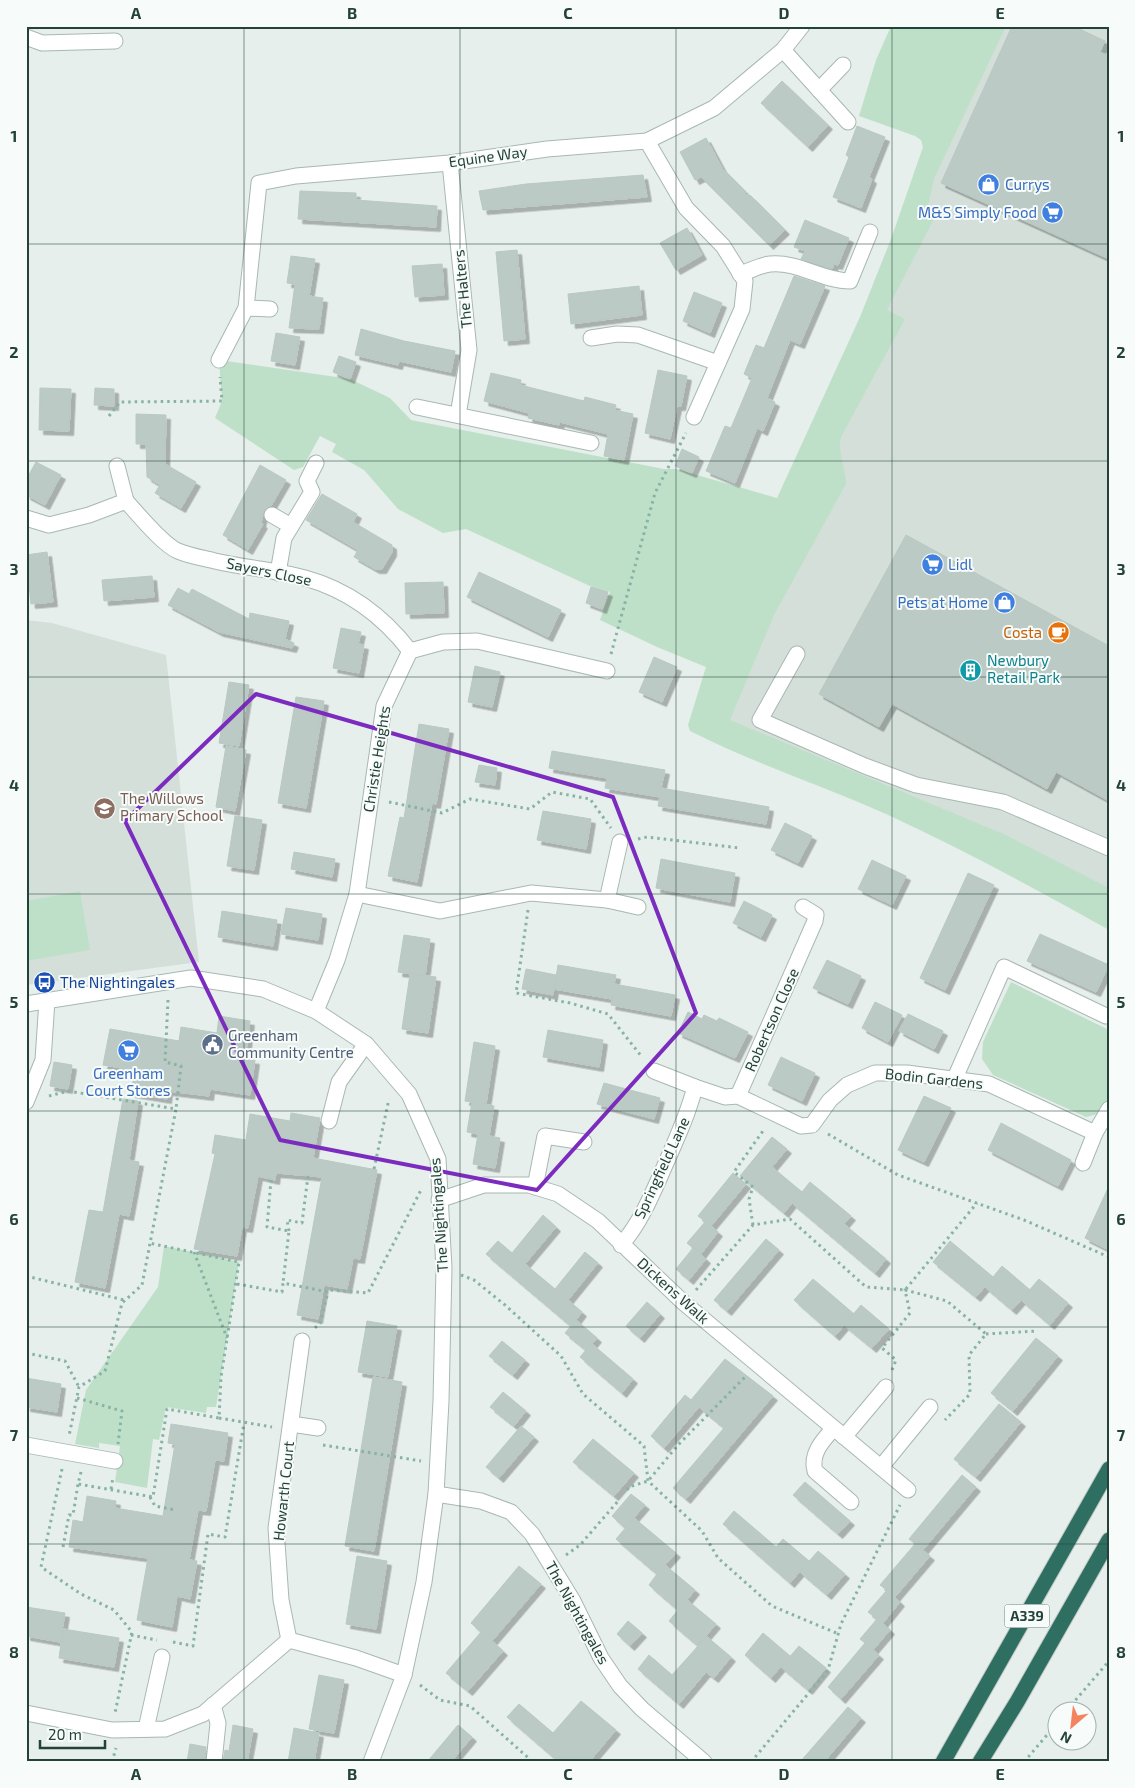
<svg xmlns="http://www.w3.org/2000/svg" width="1135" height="1788" viewBox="0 0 1135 1788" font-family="'Exo 2',sans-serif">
  <defs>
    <filter id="shadow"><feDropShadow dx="4.5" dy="4.5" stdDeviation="0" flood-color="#0004"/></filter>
  </defs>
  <rect width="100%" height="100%" fill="#e6efeb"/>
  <g fill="#d4dfda">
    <path d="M901,26H1109V915L702,726L935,146Z"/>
    <path d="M26,620L52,623L166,655L199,962L26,985Z"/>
  </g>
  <g fill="#bfe0c8">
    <path d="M891,26H1006L934,179L927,211L936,215L887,310L905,319L841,437C837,453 846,468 846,484L774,615L730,720L1006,835L1109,888V930C1036,889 962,849 886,814C821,785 753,763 690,731L688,725L706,667L657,647L600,620L610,592L592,587L466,529L443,533L398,509L364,470L332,452L336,444L320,436L303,467L294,470L215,418L222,401L219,360L350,379L390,398L411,420L664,469H676L777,498L860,317L891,239L923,147L921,140L915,136L859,116L876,60Z"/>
    <path d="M80,891L90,950L26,961V901Z"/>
    <path d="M1011,982L1109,1030V1101L1098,1114L1086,1117L993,1075L982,1059L983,1042Z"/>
    <path d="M164,1246L239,1262L216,1407H207L206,1413L166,1407L159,1440L153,1439L147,1488L115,1482L120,1446L99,1443V1448L75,1444L86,1390L158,1287Z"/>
  </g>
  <g fill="#bbcac4" stroke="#b8c9c2" filter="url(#shadow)">
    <path d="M1012,26H1073L1105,41L1100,52L1109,56V259L941,183Z"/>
    <path d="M782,81L828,125L808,147L761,103Z"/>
    <path d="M857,126L885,137L869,177L872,179L861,208L833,197L849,157L846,155Z"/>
    <path d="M706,138L722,168L746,192L745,194L751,196L785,230L769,245L701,177L695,180L680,152Z"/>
    <path d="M643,175L647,197L483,210L479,191L526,184Z"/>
    <path d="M300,191L356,193V200L437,206L436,227L298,219Z"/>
    <path d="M805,220L849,238L838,265L834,264L832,269L801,259L805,251L794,247Z"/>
    <path d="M687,228L702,255L676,270L660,243Z"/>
    <path d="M517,250L525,339L504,341L496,252Z"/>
    <path d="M291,256L315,259L309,296L323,298L319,329L289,328L295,284L287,283Z"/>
    <path d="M442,264L444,295L415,297L412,266Z"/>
    <path d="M794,276L825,286L800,344L790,340L767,398L775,402L763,431L757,428L735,483L706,471L725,426L731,428L752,378L744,374L756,345L764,348Z"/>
    <path d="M639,286L642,315L571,324L568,294Z"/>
    <path d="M694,292L722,303L710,333L683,321Z"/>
    <path d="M361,329L404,341L455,351L451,372L399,361L398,365L355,355Z"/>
    <path d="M276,333L300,337L295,365L271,361Z"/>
    <path d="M339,356L356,362L350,379L333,372Z"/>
    <path d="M658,370L687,376L681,406H677L670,439L645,433Z"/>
    <path d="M491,373L521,380L520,385L584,401L585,397L616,405L614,410L633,414L624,460L604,456L608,434L560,422L559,425L528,418L529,413L484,401Z"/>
    <path d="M40,388L71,389L69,431L39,430Z"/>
    <path d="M95,388L114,389V406L94,405Z"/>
    <path d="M136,414L166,415L165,464L196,482L181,508L155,493L160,485L147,477L146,444H136Z"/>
    <path d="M682,449L699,457L692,473L675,466Z"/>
    <path d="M36,462L61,475L45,505L26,495V480Z"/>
    <path d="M260,465L286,480L271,506L264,511L261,523L263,524L248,550L223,535Z"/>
    <path d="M322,494L357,514L353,522L392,545V552L382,569H375L354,557L358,550L306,520Z"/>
    <path d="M906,535L1109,646V801L1056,772L1047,789L892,704L879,727L819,694Z"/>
    <path d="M47,552L53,602L31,604L26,555Z"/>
    <path d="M479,572L561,610L548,637L467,597Z"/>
    <path d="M152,576L154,597L104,601L102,580Z"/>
    <path d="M443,582L444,613L406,614L405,583Z"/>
    <path d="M591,587L608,592L602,609L586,603Z"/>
    <path d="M178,588L189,594L192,589L249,619L250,613L289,621L285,639L294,643L292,648L219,632L168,605Z"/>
    <path d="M341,628L361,632L358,644L364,645L359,673L333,668Z"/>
    <path d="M654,657L677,667L662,702L639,692Z"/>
    <path d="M475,666L500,672L492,707L468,702Z"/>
    <path d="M229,682L249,685L239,746L219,743Z"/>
    <path d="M296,697L324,701L306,808L278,803Z"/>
    <path d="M419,724L449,729L436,804L432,803L417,882L388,876L400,817L404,818Z"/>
    <path d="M226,746L246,750L235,811L216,807Z"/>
    <path d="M552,751L665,770L661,788L769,807L766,824L658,806L660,797L605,788L607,778L549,768Z"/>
    <path d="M479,765L497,768L495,785L475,782Z"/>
    <path d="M543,811L591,819L586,849L537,840Z"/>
    <path d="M235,816L262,820L254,870L227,866Z"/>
    <path d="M785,823L812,836L798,863L771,850Z"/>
    <path d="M294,852L335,859L332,877L291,869Z"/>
    <path d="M661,859L735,873L730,902L656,888Z"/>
    <path d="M872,860L906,876L892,905L858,889Z"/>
    <path d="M968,873L994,885L945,990L920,978Z"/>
    <path d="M744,901L772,915L761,937L733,923Z"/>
    <path d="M286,908L322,914L318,940L281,934Z"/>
    <path d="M222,911L277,920L273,946L218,937Z"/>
    <path d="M1040,934L1109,965L1096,992L1027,961Z"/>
    <path d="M404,935L430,939L425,976L398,972Z"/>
    <path d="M827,960L861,976L848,1004L813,988Z"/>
    <path d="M558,965L616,975L614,984L675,995L671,1016L611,1005L613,995L612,999L554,989Z"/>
    <path d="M526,969L556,975L553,995L522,989Z"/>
    <path d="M410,974L436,977L428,1033L402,1029Z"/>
    <path d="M875,1002L902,1015L888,1042L862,1028Z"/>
    <path d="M688,1012L702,1019L704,1015L717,1021L719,1018L748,1032L735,1058L678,1033Z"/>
    <path d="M908,1014L943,1031L934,1049L899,1031Z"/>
    <path d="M219,1016L250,1021L245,1059L255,1060L250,1095L210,1089L209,1096L168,1091L167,1099L131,1093L135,1070L103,1065L110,1029L179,1041L181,1027L217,1033Z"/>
    <path d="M548,1030L603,1040L599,1067L543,1057Z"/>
    <path d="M474,1042L495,1046L486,1104H483L494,1106L489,1136L500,1138L495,1168L473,1164L478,1134L467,1132L472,1102L465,1101Z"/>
    <path d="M781,1057L815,1073L802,1101L768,1085Z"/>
    <path d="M54,1062L72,1065L68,1089L50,1086Z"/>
    <path d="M604,1083L660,1098L654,1119L597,1104Z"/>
    <path d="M924,1096L951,1108L924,1162L898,1150Z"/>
    <path d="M123,1099L138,1101L129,1160L139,1162L129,1216L119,1214L105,1288L75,1282L89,1210L103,1212Z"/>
    <path d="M291,1113L320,1118L313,1158L377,1170L360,1259L353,1258L347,1289L324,1285L318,1319L297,1315L322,1177L276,1173L275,1180L258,1176L248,1228L242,1227L237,1256L194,1249L215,1154L212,1153L215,1135L246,1140L250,1114L290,1121Z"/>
    <path d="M1001,1123L1071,1160L1058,1186L988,1150Z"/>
    <path d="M772,1137L787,1149L772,1167L802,1192L810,1182L851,1216L844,1224L886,1259L875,1273L792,1203L784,1213L740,1176Z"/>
    <path d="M733,1173L746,1184L711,1226L718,1232L701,1254L694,1248L706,1259L689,1280L676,1269L693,1248L687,1243L705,1222L710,1225L698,1216Z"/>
    <path d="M1109,1186V1250L1085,1238Z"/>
    <path d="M543,1215L556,1227L525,1264L555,1289L585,1252L598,1263L568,1300L582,1312L576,1320L597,1338L592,1344L633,1379L622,1393L580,1357L586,1350L565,1333L571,1326L486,1254L498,1241L512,1253Z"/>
    <path d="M766,1239L779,1250L727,1311L714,1300Z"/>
    <path d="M950,1241L993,1277L1002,1266L1030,1290L1012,1310L985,1287L989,1282L976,1297L933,1262Z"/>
    <path d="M813,1279L854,1314L835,1336L794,1300Z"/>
    <path d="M1039,1279L1068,1303L1050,1325L1021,1300Z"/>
    <path d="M647,1302L660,1314L640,1338L626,1326Z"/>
    <path d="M861,1305L889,1329L872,1348L844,1325Z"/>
    <path d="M367,1321L397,1326L388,1377L358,1372Z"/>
    <path d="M1036,1338L1058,1356L1013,1411L991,1393Z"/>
    <path d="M502,1341L525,1360L513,1375L489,1356Z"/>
    <path d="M725,1359L773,1396L686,1499L673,1488L724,1428L699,1407L664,1448L651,1436L685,1395L691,1400Z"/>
    <path d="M373,1377L402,1382L374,1551L345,1546Z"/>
    <path d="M26,1378L61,1384L57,1412L26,1407Z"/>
    <path d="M503,1392L526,1411L514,1426L490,1407Z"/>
    <path d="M999,1404L1021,1422L976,1477L954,1459Z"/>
    <path d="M171,1424L228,1433L224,1461L215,1460L206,1511L198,1510L189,1560L197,1561L190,1599L177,1596L172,1627L137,1620L148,1558L69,1547L73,1520L83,1522L87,1496L116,1501L115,1508L163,1516L175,1444L168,1443Z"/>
    <path d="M521,1426L534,1437L499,1478L486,1467Z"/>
    <path d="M593,1439L634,1473L614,1496L573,1462Z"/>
    <path d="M962,1475L976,1487L923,1550L909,1539Z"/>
    <path d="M805,1482L850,1521L838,1534L793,1495Z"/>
    <path d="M631,1494L645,1505L625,1528L612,1516Z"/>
    <path d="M734,1511L776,1547L783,1539L809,1561L790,1583L723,1524Z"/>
    <path d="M634,1518L676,1553L665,1565L695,1590L687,1600L716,1624L698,1645L706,1636L731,1657L714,1678L706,1672L679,1704L638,1669L649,1655L672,1675L698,1646L669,1621L678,1610L649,1585L657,1574L616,1539Z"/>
    <path d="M915,1544L930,1556L895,1597L891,1593L900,1602L883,1623L890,1630L873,1650L879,1655L841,1699L828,1687L865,1643L860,1639L877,1619L868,1612L887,1590L880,1585Z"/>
    <path d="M818,1551L845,1574L827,1595L800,1572Z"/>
    <path d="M357,1556L387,1561L376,1629L346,1624Z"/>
    <path d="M519,1566L541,1584L492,1641L503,1651L468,1691L446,1673L481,1632L471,1623Z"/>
    <path d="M26,1607L65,1613L60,1642L26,1636Z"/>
    <path d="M628,1621L642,1633L630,1646L617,1634Z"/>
    <path d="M63,1629L119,1638L114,1667L59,1658Z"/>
    <path d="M763,1633L790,1656L771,1678L745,1655Z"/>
    <path d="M799,1646L826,1668L808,1690L781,1667Z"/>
    <path d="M319,1675L344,1680L334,1733L309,1729Z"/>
    <path d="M581,1701L616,1730L589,1762H559L507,1717L519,1704L553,1733Z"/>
    <path d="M848,1707L861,1718L824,1762H800Z"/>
    <path d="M233,1725L253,1729L247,1762H223L225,1750L229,1751Z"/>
    <path d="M458,1725L472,1737L451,1762H427Z"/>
    <path d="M294,1728L319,1733L314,1762H288Z"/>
    <path d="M190,1744L206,1747L205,1762H187Z"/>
  </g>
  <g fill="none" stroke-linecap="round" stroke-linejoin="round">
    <defs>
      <g id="minor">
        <path d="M26,37L42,43L115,41"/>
        <path d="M783,50L848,122"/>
        <path d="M819,90L843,65"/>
        <path d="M647,141L686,208L723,246L745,281L742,309L694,417"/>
        <path d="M450,163L469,350L458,415"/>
        <path d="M740,274C750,271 760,265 770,264C798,261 822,281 850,281L870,232"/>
        <path d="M246,308L270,309"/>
        <path d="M591,338L617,334L638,335L718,363"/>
        <path d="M219,360L246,308L259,183L296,176L450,163L547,149L647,141L714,108L783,50L802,26"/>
        <path d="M417,407L591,443"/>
        <path d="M117,466L126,501"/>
        <path d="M272,515L291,526"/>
        <path d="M26,518L49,525L89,515L126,501C138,514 163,545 178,551C190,556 203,558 215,561C245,568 276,570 305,578C348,590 383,616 410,651"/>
        <path d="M278,573L284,538L312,492L307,481L316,463"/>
        <path d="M797,654L760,720L865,766L916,785L1003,802L1109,848"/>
        <path d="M357,894L440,911L531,893L607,900L638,907"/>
        <path d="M607,900L620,842"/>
        <path d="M26,1004L191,978L263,989L316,1011L366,1044L409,1094L438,1159L444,1268L441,1401L436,1494L424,1582L404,1675L371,1762"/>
        <path d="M316,1011L337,960L357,894L384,706L410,651L443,642L477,641L607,671"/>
        <path d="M654,1071L695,1087"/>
        <path d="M955,1078L1004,967L1106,1016"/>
        <path d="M738,1096L815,921L816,915L803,907"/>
        <path d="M26,1102L43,1060L47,1000"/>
        <path d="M329,1121L339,1082L366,1044"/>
        <path d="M1083,1163L1095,1133"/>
        <path d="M535,1187L545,1136L584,1142"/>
        <path d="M439,1200L484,1185H529L558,1194L598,1221L684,1303L908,1490"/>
        <path d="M621,1245C642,1221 653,1192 666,1163C677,1138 688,1114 695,1087L725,1097L738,1096L801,1126L812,1125L830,1100L847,1085L875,1073H907L989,1084L1095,1133L1109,1109"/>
        <path d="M291,1424L318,1428"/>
        <path d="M833,1429C823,1440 810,1454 815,1471L851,1502"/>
        <path d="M844,1437L886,1387"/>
        <path d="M26,1445L115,1461"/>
        <path d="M881,1467L930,1407"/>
        <path d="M436,1494L481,1501L511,1512L532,1534L573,1601L601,1658L620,1686L642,1709L704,1762"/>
        <path d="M289,1640L281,1600L276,1528L302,1341"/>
        <path d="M213,1705L218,1723L214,1762"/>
        <path d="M26,1713L112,1730L165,1729L203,1714L289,1640L356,1658L404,1675"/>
        <path d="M146,1729L162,1657"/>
      </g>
      <g id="highway">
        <path d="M943,1762L1109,1469"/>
        <path d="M980,1762L1017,1702L1109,1540"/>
      </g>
    </defs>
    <use href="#minor" stroke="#a8b8b2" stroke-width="17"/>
    <use href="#highway" stroke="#c2cac8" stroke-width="17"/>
    <g stroke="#86b3a5" stroke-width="3" stroke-dasharray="2.5 4" stroke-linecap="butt">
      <path d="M109,416L120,402L222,401L220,377"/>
      <path d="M611,654L655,493L686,433"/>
      <path d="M389,802L442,813L470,799L530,809L552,792L590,799L611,828"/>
      <path d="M638,839L647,837L740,848"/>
      <path d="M528,910L516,993L570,1003L608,1014L642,1057"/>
      <path d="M168,1000L165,1062L181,1066L176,1109"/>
      <path d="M49,1096L68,1091L176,1109L142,1285L122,1303L105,1371L79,1387L69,1436"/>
      <path d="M828,1134L898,1175L1024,1220L1109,1257"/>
      <path d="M374,1169L389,1099"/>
      <path d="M271,1180L267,1227L289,1231L283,1283"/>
      <path d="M753,1225L749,1199L753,1187L734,1172L765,1128"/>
      <path d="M289,1231L287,1220L302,1223L308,1176"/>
      <path d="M194,1252L227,1338"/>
      <path d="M461,1275L474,1280L505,1305L561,1356L583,1394L644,1446L648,1481L702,1531L718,1558L772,1606L839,1634"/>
      <path d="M26,1276L124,1300"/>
      <path d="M237,1284L282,1292L283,1283L328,1292L330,1290L368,1293L421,1190"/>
      <path d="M696,1290L753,1225L790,1219L866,1287L905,1290L977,1203"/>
      <path d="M315,1328L320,1323L328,1292"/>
      <path d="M986,1334L1037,1331"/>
      <path d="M26,1353L65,1361L79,1387"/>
      <path d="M892,1370L896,1360L882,1348L910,1313L905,1290L947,1301L986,1334L969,1355L970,1394L945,1420"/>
      <path d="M77,1398L122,1411L118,1444"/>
      <path d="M219,1418L272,1427"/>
      <path d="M323,1445L421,1461"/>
      <path d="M62,1469L41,1567L81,1594L114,1610L132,1632L115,1713"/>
      <path d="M81,1472L78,1484L153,1497L167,1409L219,1418L221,1377L239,1262L149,1243"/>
      <path d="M111,1489L113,1477"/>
      <path d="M627,1490L629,1487L648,1481L678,1445L745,1377"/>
      <path d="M150,1497L155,1506L176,1510"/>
      <path d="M63,1547L69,1515H73L78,1484"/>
      <path d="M566,1555L580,1545L619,1500"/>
      <path d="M131,1635L157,1640"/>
      <path d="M173,1642L193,1646L208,1534L225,1537L244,1423"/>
      <path d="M420,1685L440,1700L470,1706L533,1762"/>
      <path d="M1067,1710L1109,1661"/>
      <path d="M112,1762L116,1748"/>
      <path d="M751,1762L828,1670L841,1624L900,1505"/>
      <path d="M1024,1762L1058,1722"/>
    </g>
    <use href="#minor" stroke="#fff" stroke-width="15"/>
    <use href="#highway" stroke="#2f6f62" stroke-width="15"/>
  </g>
  <path fill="none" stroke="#7b2cbf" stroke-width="4" stroke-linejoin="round" d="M256,694L613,797L696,1013L537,1190L280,1140L125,821Z"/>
  <path fill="none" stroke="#24423a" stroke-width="1" stroke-opacity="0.55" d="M244,26V1762M460,26V1762M676,26V1762M892,26V1762M26,244H1109M26,461H1109M26,677H1109M26,894H1109M26,1111H1109M26,1327H1109M26,1544H1109"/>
  <defs>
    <symbol id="shop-disc" viewBox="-11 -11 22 22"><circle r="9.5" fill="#3f7fe0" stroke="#f7fbf9"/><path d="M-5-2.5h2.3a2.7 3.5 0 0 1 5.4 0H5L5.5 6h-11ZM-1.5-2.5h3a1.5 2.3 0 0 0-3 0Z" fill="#fff"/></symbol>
    <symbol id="supermarket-disc" viewBox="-11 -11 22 22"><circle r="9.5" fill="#3f7fe0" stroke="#f7fbf9"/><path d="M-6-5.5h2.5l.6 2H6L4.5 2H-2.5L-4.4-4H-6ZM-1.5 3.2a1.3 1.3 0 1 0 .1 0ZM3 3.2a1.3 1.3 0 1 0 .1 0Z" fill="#fff"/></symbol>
    <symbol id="cafe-disc" viewBox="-11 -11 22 22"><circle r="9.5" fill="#e8710a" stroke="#f7fbf9"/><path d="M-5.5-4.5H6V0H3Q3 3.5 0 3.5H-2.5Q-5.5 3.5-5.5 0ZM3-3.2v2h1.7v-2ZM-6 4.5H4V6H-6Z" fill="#fff"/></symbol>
    <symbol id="building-disc" viewBox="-11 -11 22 22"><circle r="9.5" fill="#0f9aa8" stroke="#f7fbf9"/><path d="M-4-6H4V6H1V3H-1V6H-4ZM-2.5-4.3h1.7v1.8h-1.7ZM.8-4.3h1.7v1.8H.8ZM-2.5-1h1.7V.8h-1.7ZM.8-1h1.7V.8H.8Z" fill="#fff"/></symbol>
    <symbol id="school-disc" viewBox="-11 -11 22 22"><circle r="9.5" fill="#8d6e63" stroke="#f7fbf9"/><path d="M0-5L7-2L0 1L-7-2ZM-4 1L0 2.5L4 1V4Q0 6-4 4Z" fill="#fff"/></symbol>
    <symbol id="bus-disc" viewBox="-11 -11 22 22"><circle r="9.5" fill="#1a4fb4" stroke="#f7fbf9"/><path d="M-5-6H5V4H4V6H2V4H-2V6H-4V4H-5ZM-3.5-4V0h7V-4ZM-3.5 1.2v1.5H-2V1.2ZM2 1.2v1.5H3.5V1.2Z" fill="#fff"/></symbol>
    <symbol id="civic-disc" viewBox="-11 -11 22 22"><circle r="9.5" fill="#5c6f8a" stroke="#f7fbf9"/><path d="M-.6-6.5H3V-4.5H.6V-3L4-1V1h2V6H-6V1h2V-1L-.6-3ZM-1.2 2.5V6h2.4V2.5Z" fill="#fff"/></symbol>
  </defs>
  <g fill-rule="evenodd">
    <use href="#shop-disc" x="976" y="172" width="25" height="25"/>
    <use href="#supermarket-disc" x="1040" y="200" width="25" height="25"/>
    <use href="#supermarket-disc" x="920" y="552" width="25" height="25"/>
    <use href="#shop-disc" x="992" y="590" width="25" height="25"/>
    <use href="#cafe-disc" x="1046" y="620" width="25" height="25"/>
    <use href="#building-disc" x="958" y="658" width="25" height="25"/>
    <use href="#school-disc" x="92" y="796" width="25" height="25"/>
    <use href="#bus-disc" x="32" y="970" width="25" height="25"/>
    <use href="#civic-disc" x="200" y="1032" width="25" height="25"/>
    <use href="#supermarket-disc" x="116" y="1038" width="25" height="25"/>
  </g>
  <g text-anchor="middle" stroke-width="4" stroke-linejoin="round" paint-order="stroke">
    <rect fill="#f7fbf9" stroke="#637a73" stroke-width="1" x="1004.5" y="1604.5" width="45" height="23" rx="4"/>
    <g font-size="14" font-weight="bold" fill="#24423a">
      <text x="1027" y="1621">A339</text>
    </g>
    <g font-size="15" fill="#24423a" stroke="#f7fbf9">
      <text transform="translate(488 157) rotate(-8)" y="5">Equine Way</text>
      <text transform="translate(463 289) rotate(-96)" y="5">The Halters</text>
      <text transform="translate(269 572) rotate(12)" y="5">Sayers Close</text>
      <text transform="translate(377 759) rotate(-81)" y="5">Christie Heights</text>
      <text transform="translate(772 1020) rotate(-66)" y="5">Robertson Close</text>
      <text transform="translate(934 1079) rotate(6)" y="5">Bodin Gardens</text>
      <text transform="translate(662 1168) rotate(-65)" y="5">Springfield Lane</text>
      <text transform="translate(439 1215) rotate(-94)" y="5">The Nightingales</text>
      <text transform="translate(673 1291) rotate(42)" y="5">Dickens Walk</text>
      <text transform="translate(284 1491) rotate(-84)" y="5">Howarth Court</text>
      <text transform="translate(577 1613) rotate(61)" y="5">The Nightingales</text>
    </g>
    <g font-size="15" fill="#366cbe" stroke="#f7fbf9" text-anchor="start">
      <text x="1005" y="190">Currys</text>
      <text x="1037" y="218" text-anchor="end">M&amp;S Simply Food</text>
      <text x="948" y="570">Lidl</text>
      <text x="988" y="608" text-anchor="end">Pets at Home</text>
      <text x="128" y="1079" text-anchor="middle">Greenham<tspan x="128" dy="17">Court Stores</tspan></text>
    </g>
    <g font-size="15" fill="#c56008" stroke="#f7fbf9" text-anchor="end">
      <text x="1042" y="638">Costa</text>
    </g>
    <g font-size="15" fill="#0d838f" stroke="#f7fbf9" text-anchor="start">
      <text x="987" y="666">Newbury<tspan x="987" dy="17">Retail Park</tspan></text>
    </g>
    <g font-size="15" fill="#785e54" stroke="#f7fbf9" text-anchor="start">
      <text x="120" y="804">The Willows<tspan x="120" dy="17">Primary School</tspan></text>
    </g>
    <g font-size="15" fill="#164399" stroke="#f7fbf9" text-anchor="start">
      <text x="60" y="988">The Nightingales</text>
    </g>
    <g font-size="15" fill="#4e5e75" stroke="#f7fbf9" text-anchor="start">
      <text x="228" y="1041">Greenham<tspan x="228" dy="17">Community Centre</tspan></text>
    </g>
  </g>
  <rect width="1135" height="1788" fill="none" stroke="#f7fbf9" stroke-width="55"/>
  <g transform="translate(1072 1726) rotate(208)"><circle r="24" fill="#f7fbf9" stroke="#a3b1ad"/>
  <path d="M0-4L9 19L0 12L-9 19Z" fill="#f4845f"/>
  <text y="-8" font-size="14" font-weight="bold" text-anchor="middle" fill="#24423a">N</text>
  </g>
  <path d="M40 1740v8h65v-8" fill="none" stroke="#24423a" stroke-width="2.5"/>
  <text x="48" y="1740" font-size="15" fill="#24423a" stroke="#f7fbf9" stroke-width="4" paint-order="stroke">20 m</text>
  <rect x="28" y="28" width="1080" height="1732" fill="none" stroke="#24423a" stroke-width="2"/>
  <g font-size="16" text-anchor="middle" font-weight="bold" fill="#24423a">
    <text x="136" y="19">A</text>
    <text x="352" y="19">B</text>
    <text x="568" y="19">C</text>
    <text x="784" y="19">D</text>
    <text x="1000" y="19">E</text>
    <text x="14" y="142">1</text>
    <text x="1121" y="142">1</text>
    <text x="14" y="358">2</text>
    <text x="1121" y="358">2</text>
    <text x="14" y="575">3</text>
    <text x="1121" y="575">3</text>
    <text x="14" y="791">4</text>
    <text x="1121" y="791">4</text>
    <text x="14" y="1008">5</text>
    <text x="1121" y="1008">5</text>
    <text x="14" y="1225">6</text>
    <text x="1121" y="1225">6</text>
    <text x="14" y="1441">7</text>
    <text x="1121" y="1441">7</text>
    <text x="14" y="1658">8</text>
    <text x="1121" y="1658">8</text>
    <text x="136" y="1780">A</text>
    <text x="352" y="1780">B</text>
    <text x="568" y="1780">C</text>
    <text x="784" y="1780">D</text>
    <text x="1000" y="1780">E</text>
  </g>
</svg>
